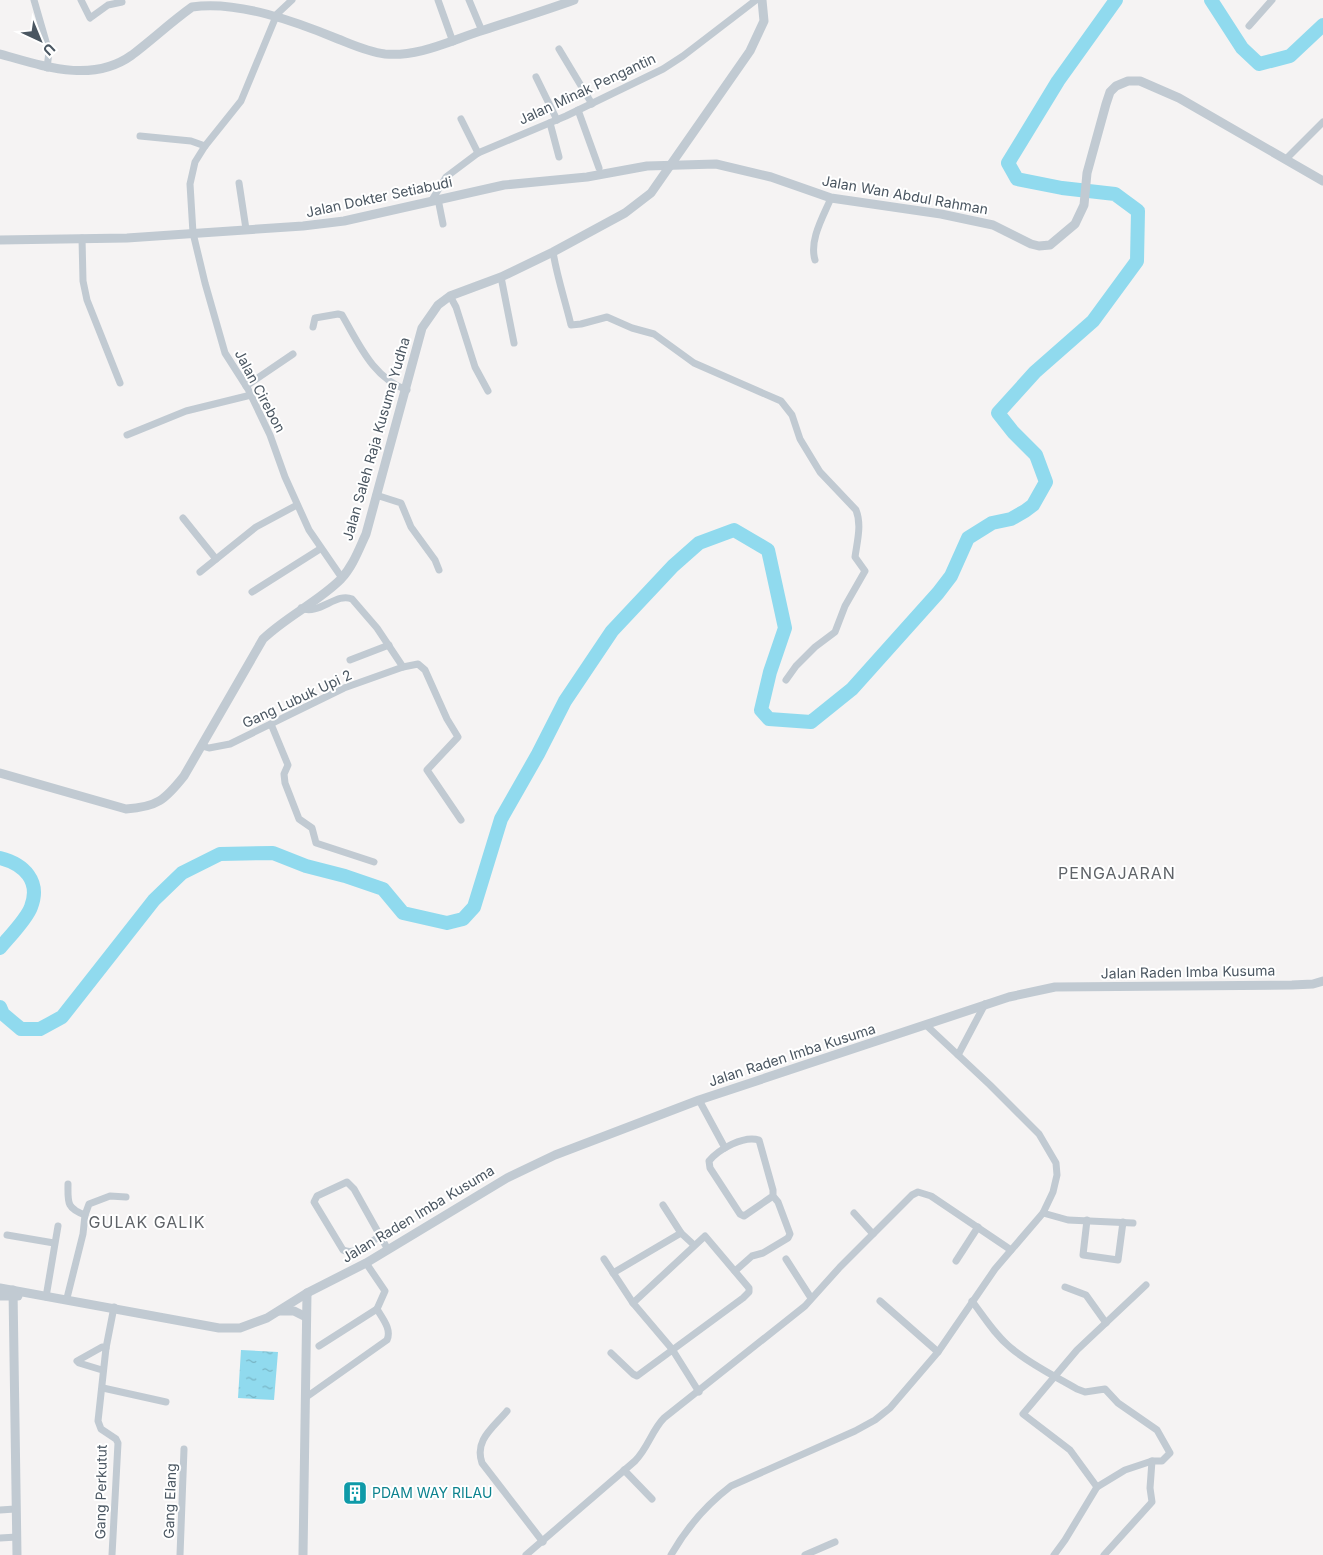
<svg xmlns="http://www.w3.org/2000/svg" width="1323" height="1555" viewBox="0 0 1323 1555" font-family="Inter,sans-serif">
  <defs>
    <pattern id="water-ripples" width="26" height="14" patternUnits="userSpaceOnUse" patternTransform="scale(1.25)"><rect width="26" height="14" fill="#90daee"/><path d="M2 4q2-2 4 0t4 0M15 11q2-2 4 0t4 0" fill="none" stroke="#78b4c4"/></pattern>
  </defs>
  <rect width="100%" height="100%" fill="#f5f3f3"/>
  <path fill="url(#water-ripples)" d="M241,1350L278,1352L274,1400L238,1398Z"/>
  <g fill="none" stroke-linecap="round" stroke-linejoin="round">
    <g stroke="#90daee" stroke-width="14">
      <path d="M1211,0L1242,48L1259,64L1290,56L1323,25"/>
      <path d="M0,858C24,864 41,881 31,907C27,919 8,938 0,948"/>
      <path d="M0,1007L3,1014L21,1029H40L62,1017L154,900L182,873L220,854L273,853L306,866L345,876L383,889L403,913L447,923L463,919L474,907L501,819L538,754L565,701L612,631L673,566L699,543L734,530L768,550L785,628L770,672L761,710L769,719L811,722L852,689L938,593L951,576L968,538L992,523L1011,519L1025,511L1033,505L1046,482L1036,455L1013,432L998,413L1035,372L1093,321L1137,261L1138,211L1115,194L1062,188L1017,179L1008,163L1058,81L1116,0"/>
    </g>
    <g stroke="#c1cad2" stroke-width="7">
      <path d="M34,0L49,52L47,68"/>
      <path d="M81,0L90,18L108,5L122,2"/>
      <path d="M292,0L277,14L241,101L205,146L195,162L190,184L193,233L205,283L225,353L248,389L270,435L285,477L309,530L342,578"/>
      <path d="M438,0L453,42"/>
      <path d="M469,0L482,31"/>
      <path d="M1249,26L1272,0"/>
      <path d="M559,49L592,104"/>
      <path d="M536,77L557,120"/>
      <path d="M578,110L599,168"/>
      <path d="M461,119L478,153"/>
      <path d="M550,123L559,157"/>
      <path d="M140,136L191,141L205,146"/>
      <path d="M1286,159L1323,122"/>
      <path d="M239,183L246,229"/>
      <path d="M438,199L443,224"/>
      <path d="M432,200L446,177L478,153L566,116L663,69L683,56L756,0"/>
      <path d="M82,238L83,281L87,300L120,383"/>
      <path d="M553,252C557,277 565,300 571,325L581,324L607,317L632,328L654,334L694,363L781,401L792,415L800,439L820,472L856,510C862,525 857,542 855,557L865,571L845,606L835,632L815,647L796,666L786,680"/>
      <path d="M815,260C809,240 823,217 831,198"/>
      <path d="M501,277L514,343"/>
      <path d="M450,296L456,307L475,367L488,391"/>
      <path d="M313,327L315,318L338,314L342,315C359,344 373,378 407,390"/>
      <path d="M246,386L293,354"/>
      <path d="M127,435L186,411L251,395"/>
      <path d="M376,495L401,503L411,527L435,560L439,570"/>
      <path d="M183,518L216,559"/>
      <path d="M200,572L256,527L297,505"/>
      <path d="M252,592L320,549"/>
      <path d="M301,608C319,616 336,592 352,599L377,628L403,667L418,664L425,670L447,719L458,737L427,770L461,820"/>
      <path d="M350,660L389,645"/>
      <path d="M271,724L288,765L284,774L285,783L299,819L312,828L316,843L374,862"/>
      <path d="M202,746L209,748L230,744L344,688L403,667"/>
      <path d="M958,1055L985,1004"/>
      <path d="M699,1100L725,1148"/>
      <path d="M68,1184C68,1202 66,1208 85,1215"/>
      <path d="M663,1205L681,1233"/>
      <path d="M854,1213L873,1234"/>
      <path d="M1043,1213L1068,1220L1133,1223"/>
      <path d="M1087,1220L1083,1255L1118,1260L1123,1222"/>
      <path d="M7,1235L54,1243"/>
      <path d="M380,1236C369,1243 355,1256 343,1250L314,1202L317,1196L347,1182L354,1189L387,1248"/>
      <path d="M604,1259L633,1303"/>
      <path d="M786,1259L811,1298"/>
      <path d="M956,1261L978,1227"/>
      <path d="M735,1271L752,1256L763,1253L788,1238L790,1234L778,1202L773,1196V1190L759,1140C744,1135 719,1149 709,1161L710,1168L740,1214L744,1216L773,1196"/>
      <path d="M613,1273L681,1233L694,1245"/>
      <path d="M1065,1287L1086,1295L1106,1323"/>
      <path d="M46,1297L58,1226"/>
      <path d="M67,1298L83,1234L85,1215L89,1204L110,1196L126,1197"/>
      <path d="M880,1301L938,1352"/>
      <path d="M972,1301C984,1317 995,1335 1011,1348C1031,1365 1055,1376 1077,1389L1085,1392L1105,1389L1118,1403L1157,1430L1170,1453L1162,1461H1152L1125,1470L1097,1487L1065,1540L1054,1555"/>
      <path d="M319,1346L377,1309"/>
      <path d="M106,1348L114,1307"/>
      <path d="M611,1353L633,1374L637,1376L743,1298L749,1292V1288L705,1236L633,1303L672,1349L699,1392"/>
      <path d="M102,1370L79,1363L77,1361L102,1347L106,1348L98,1421L101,1429L116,1439L118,1443L112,1555"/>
      <path d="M103,1388L166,1402"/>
      <path d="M305,1398L387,1340C392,1329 382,1318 377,1309L385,1291L366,1263"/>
      <path d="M507,1411C493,1428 474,1440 482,1463L543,1542"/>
      <path d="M624,1470L652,1499"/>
      <path d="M1097,1487L1070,1450L1023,1414L1077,1350L1146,1285"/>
      <path d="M0,1510L15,1509"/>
      <path d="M0,1538L17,1537"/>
      <path d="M180,1555L184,1449"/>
      <path d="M526,1555L635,1461C648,1448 652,1430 664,1418L805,1306L840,1267L912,1195L918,1192L931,1196L1011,1250"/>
      <path d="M671,1555C687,1527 706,1505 731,1486L855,1431L875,1420L890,1408L938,1352L995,1269L1043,1213L1053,1192L1057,1175L1056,1163L1039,1134L990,1085L926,1025"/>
      <path d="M805,1555L835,1542"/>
      <path d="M1104,1555L1152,1502L1150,1488L1152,1461"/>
    </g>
    <g stroke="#c1cad2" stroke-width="9">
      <path d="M0,54C43,66 92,84 132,55C153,39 171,22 192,7C237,0 297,22 338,39C353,45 368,52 385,54C420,57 451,40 484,30C514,20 544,11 574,0"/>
      <path d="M0,240L127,238L303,226L344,221L504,185L587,177L647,166L716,164L771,177L831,198L941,214L993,225L1031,244L1039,246L1050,245L1075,224L1084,205L1087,173L1106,104L1110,92L1116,86L1128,81H1140L1179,98L1323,181"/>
      <path d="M0,773L126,809C157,807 165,800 184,776L263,639C287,616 318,602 341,579C353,566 359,549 366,534L422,328L438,305L450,296L501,277L553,252L625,213L651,193L750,51L764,21L762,0"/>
      <path d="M0,1288L219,1328H240L267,1318L307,1293L366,1263L507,1178L555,1155L699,1100L1009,997L1055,987L1292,985L1313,984L1323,981"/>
      <path d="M13,1290L17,1555"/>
      <path d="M0,1296H18"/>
      <path d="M280,1311H294L306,1317"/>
      <path d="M303,1555L307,1293"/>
    </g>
  </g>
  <defs>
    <symbol id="building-square" viewBox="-11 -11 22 22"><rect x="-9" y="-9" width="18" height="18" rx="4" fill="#0f9aa8" stroke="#fff"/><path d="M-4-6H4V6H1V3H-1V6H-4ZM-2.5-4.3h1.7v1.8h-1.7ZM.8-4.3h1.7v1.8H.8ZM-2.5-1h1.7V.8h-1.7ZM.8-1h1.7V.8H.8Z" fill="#fff"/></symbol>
  </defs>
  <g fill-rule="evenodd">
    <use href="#building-square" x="341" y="1479" width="28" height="28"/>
  </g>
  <g text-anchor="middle" stroke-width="4" stroke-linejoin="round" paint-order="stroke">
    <g font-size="14" fill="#4a5661" stroke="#fff">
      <text transform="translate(587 89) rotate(-25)" y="5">Jalan Minak Pengantin</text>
      <text transform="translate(905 195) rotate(10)" y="5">Jalan Wan Abdul Rahman</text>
      <text transform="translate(379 197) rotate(-12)" y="5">Jalan Dokter Setiabudi</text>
      <text transform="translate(260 391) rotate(62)" y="5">Jalan Cirebon</text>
      <text transform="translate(376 439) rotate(-74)" y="5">Jalan Saleh Raja Kusuma Yudha</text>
      <text transform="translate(297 699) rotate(-25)" y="5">Gang Lubuk Upi 2</text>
      <text transform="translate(1188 972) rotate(-1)" y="5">Jalan Raden Imba Kusuma</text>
      <text transform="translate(792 1055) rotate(-18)" y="5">Jalan Raden Imba Kusuma</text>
      <text transform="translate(418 1214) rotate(-31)" y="5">Jalan Raden Imba Kusuma</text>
      <text transform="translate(101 1492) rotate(-89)" y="5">Gang Perkutut</text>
      <text transform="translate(170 1501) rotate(-88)" y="5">Gang Elang</text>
    </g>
    <g font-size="14" fill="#0d838f" stroke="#fff" text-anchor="start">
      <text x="372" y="1498">PDAM WAY RILAU</text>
    </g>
    <g font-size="16" letter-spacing="1" fill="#5f6368" stroke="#fff">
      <text x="1117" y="879">PENGAJARAN</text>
      <text x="147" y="1228">GULAK GALIK</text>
    </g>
  </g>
  <g transform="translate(40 40) rotate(136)" stroke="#ffffff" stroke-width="4" paint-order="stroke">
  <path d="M0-4L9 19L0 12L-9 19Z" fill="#4a5661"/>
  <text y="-8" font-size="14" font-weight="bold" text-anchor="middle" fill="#4a5661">U</text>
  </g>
</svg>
